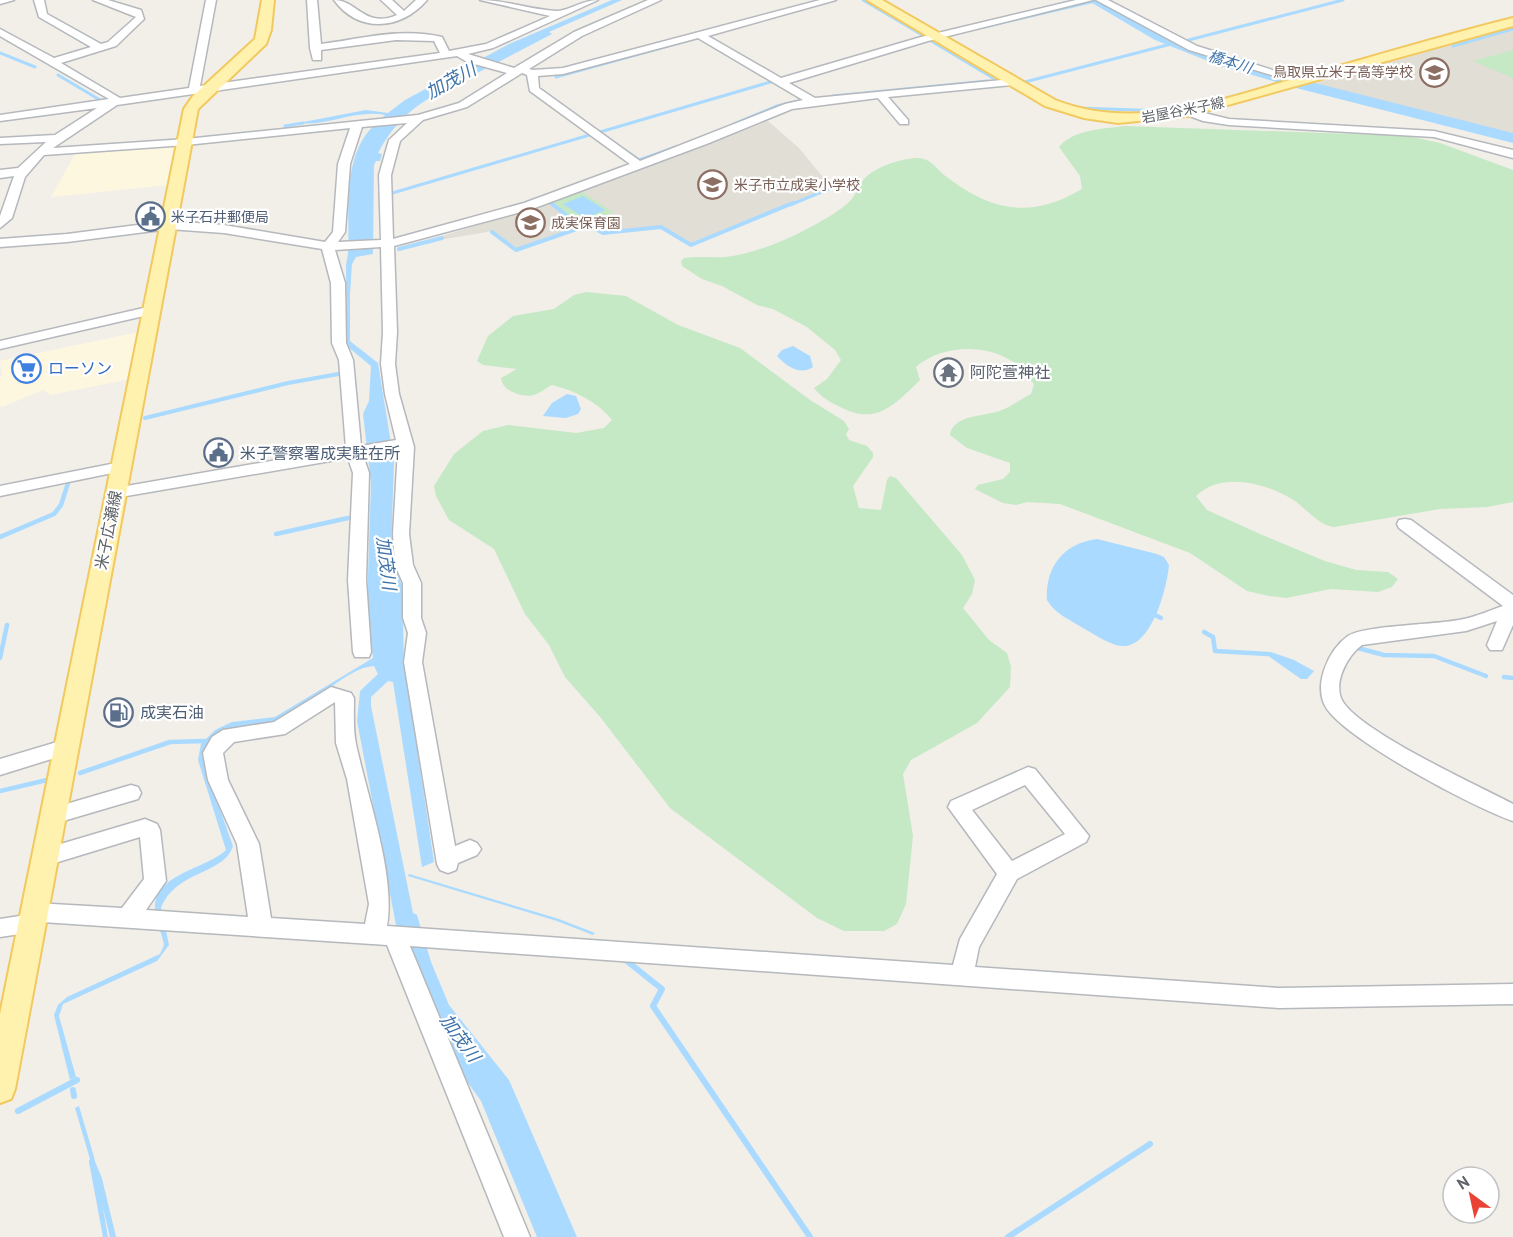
<svg xmlns="http://www.w3.org/2000/svg" width="1513" height="1237" viewBox="0 0 1513 1237" font-family="'PT Sans','Noto Sans JP',sans-serif">
  <rect width="100%" height="100%" fill="#f1efe8"/>
  <g fill="#fef7e0">
    <path d="M178,144L169,185L51,197L76,152Z"/>
    <path d="M139,332L130,379L51,395L43,390L2,407L0,405V377L2,376L0,361Z"/>
  </g>
  <g fill="#e1ded6">
    <path d="M1513,27V136L1311,86L1312,84Z"/>
    <path d="M761,120L768,121L799,148L832,188L691,245L661,227L603,232L589,225L582,226L551,202L726,137Z"/>
    <path d="M549,203L580,226L516,249L493,231L439,240L436,238Z"/>
  </g>
  <g fill="#c5e8c5">
    <path d="M1513,50V78L1473,61Z"/>
    <path d="M1125,126L1408,136L1440,143L1513,170V502L1487,507L1440,509L1334,527C1319,526 1305,507 1292,499C1266,483 1221,471 1196,496L1207,510L1260,534L1325,561L1356,570L1388,572L1398,579L1392,587L1378,592L1331,589L1286,598L1269,596L1247,591L1190,553L1060,504L1027,502L1016,505L1003,503L975,489L978,485L1003,479L1010,472V463L967,448L950,435C953,414 985,417 1002,410C1012,406 1021,399 1031,394L1034,384C1027,376 1018,364 1010,360C983,343 939,346 916,367L920,380C894,405 877,426 840,407C830,402 821,397 814,388L827,379L841,360L835,350L807,327L773,309L757,305L722,286L702,279L682,266L681,261L684,258C698,256 712,258 725,257C753,254 782,242 807,229C822,221 837,213 849,202C856,196 858,186 864,179C875,167 902,158 918,158C930,158 936,168 944,175C991,211 1029,220 1082,189L1080,176L1059,147C1074,129 1103,129 1125,126Z"/>
    <path d="M582,192L613,212L581,224L552,203Z"/>
    <path d="M586,292L626,296L678,325L740,348L810,400L844,421L849,429L846,434L849,440L867,446L873,453V457L853,486L859,508L881,510L887,480L890,476L896,478L962,555L975,580L972,594L963,608L989,640L1007,653L1011,667L1010,687L977,723L911,760L903,774L913,836L906,904L897,924L884,931H844L817,918L670,808L601,718L565,677L549,645L525,614L494,549L449,520L436,496L434,486L454,454L483,431L508,425L576,433L604,428L612,420C597,401 575,391 552,385C546,388 540,393 534,395C522,398 502,391 501,378L517,369L483,365L477,361L488,336L513,316L554,309L574,295Z"/>
  </g>
  <g fill="#aadaff">
    <path d="M612,0H622L549,32L552,34L433,96C408,110 391,128 378,153L382,154L380,161H376L374,165L373,254L356,257L352,264L350,295V341L378,363L394,462L391,552L402,586L404,661L434,862L422,867L393,682L388,681L371,697V706L413,913L417,915L431,962L449,1005L509,1080L577,1237H537L481,1101L449,1056L396,925L357,721L360,691L378,674L374,666C347,667 310,708 284,720C257,733 222,717 205,749L209,779L233,846C224,875 176,870 161,908L169,945L157,961L63,1004L59,1016L76,1077L70,1080L54,1015L58,1005L67,997L160,954L164,945C162,933 155,919 155,908C154,874 206,869 226,850L198,760L201,744L215,730L232,722L275,717L373,658L367,607L371,483L363,414L369,401L371,366L348,347L347,342L346,265L348,254C350,217 343,173 363,139C368,130 378,122 385,115C356,109 326,127 298,123L366,110L388,113L405,100L509,44Z"/>
    <path d="M583,196L605,210L585,218L563,204Z"/>
    <path d="M793,346L810,356L813,367C800,376 786,366 777,356L782,350Z"/>
    <path d="M567,394L576,396L581,409L578,414L566,418L543,416L552,403Z"/>
    <path d="M1097,539L1157,554L1164,557L1169,565C1167,587 1153,644 1125,646C1112,647 1094,634 1083,628C1070,620 1054,613 1047,600C1045,567 1064,543 1097,539Z"/>
    <path d="M1271,652L1294,660L1314,671L1307,679H1301L1264,653Z"/>
    <path d="M409,874L559,919L595,933L593,935L557,921L408,876Z"/>
    <path d="M79,1106L94,1157L108,1237H103L89,1162L90,1159L75,1108Z"/>
  </g>
  <g fill="none" stroke-linecap="round" stroke-linejoin="round">
    <g stroke="#aadaff" stroke-width="3">
      <path d="M863,0L924,36"/>
      <path d="M984,27L1095,1"/>
      <path d="M928,39L993,78"/>
      <path d="M1181,42L1343,0"/>
      <path d="M1453,46L1513,29"/>
      <path d="M0,53L35,67"/>
      <path d="M58,75L100,100"/>
      <path d="M556,77L697,38"/>
      <path d="M1021,83L1175,43"/>
      <path d="M833,96L988,81"/>
      <path d="M1077,108L1168,111"/>
      <path d="M734,124L777,106L803,100"/>
      <path d="M285,126L303,123"/>
      <path d="M600,132L774,81"/>
      <path d="M623,149L638,159"/>
      <path d="M639,160L676,147"/>
      <path d="M389,194L593,134"/>
      <path d="M551,203L553,205"/>
      <path d="M790,205L831,188"/>
    </g>
    <g stroke="#aadaff" stroke-width="4">
      <path d="M551,203L581,227"/>
      <path d="M492,232L516,250L588,225L603,233L661,227L691,245L793,203"/>
      <path d="M399,249L442,238"/>
      <path d="M145,418L288,383L344,373"/>
    </g>
    <g stroke="#aadaff" stroke-width="4.5">
      <path d="M276,534L348,518"/>
      <path d="M0,537L54,514L61,505L69,480"/>
      <path d="M1151,613L1161,618"/>
      <path d="M1204,632L1213,637L1215,651L1268,654"/>
      <path d="M1354,647L1384,655L1434,656L1486,676"/>
      <path d="M0,658L7,625"/>
      <path d="M1504,677L1513,678"/>
      <path d="M80,773L170,742L206,741"/>
      <path d="M0,791L47,780"/>
    </g>
    <g stroke="#aadaff" stroke-width="6">
      <path d="M623,958L662,989L653,1006L810,1237"/>
      <path d="M73,1090L74,1096"/>
      <path d="M18,1111L77,1080"/>
      <path d="M92,1162L99,1179L113,1237"/>
      <path d="M1008,1237L1150,1144"/>
    </g>
    <path fill="#aadaff" fill-rule="evenodd" d="M1087,0H1105L1177,39L1229,58L1311,82L1513,133V143L1300,89L1218,65L1155,40Z"/>
    <defs>
      <g id="minor">
        <path d="M0,0H14L0,4Z"/>
        <path d="M34,0H44L47,14L101,44L108,42L136,17L93,0H108L141,10L144,19L116,46L61,63L120,98L189,88L206,0H216L200,86L440,53L434,41L396,40L321,50V60H313L310,48L307,0H317L321,44C360,39 402,27 442,37L449,51L486,44L550,16L480,0C506,0 531,10 557,11C569,11 582,0 598,0L493,48L468,54L514,68L574,32L648,0H661L582,36L529,69L533,70L563,68L820,0H836L708,36L781,78L921,37L1076,0H1093L928,41L789,83L815,98L1012,79L1017,82L1012,85L888,97L908,120V124H900L878,98L792,109L709,143L532,209L394,246L397,332L395,364L399,394L414,447L409,534L413,565L421,583V618L426,633L422,662L455,846L470,840L477,843L481,849L477,855L458,863L456,870L448,873L440,870L437,864L404,662L408,633L403,618V583L395,565L393,534L398,449L363,455L369,473L366,580L371,652L369,657H355L353,652L348,580L353,473L348,458L115,498L107,493L115,488L346,448L339,360L332,343L331,283L322,249L224,233L169,229L67,242L0,247V239L67,234L169,221L224,225L325,242L333,232L338,164L350,128L186,145L44,155L25,177L12,218L0,228V216L14,176L0,178V170L18,168L46,142L0,144V138L55,135L97,108L0,121V115L109,99L0,36V29L54,58L91,47L39,17ZM698,38L803,100L785,104L640,161L539,88L538,76L563,74ZM457,56L467,62L507,73L459,103L418,115L186,139L53,148L117,105ZM522,73L527,75L530,91L630,164L524,203L393,239L391,175L400,141L423,120L467,107ZM407,123L389,140L379,175L381,240L338,242L345,232L350,164L362,127ZM381,247L383,332L381,364L385,394L396,440L361,446L353,360L346,343L345,283L335,250Z"/>
        <path d="M334,0C357,0 365,29 397,15L381,0H392L404,11L416,0H427C401,30 359,34 334,0Z"/>
        <path d="M1096,0H1108L1197,46L1307,81L1298,83L1189,50Z"/>
        <path d="M1188,109L1229,119L1434,131L1513,150V158L1434,137L1229,125L1203,121L1184,114L1182,112Z"/>
        <path d="M152,306L159,310L157,313L0,349V341Z"/>
        <path d="M121,462L127,464L129,467L127,470L0,496V486Z"/>
        <path d="M1405,519L1411,520L1513,595V625L1502,650H1490L1487,645L1497,621L1466,631L1362,645C1347,656 1332,684 1343,702C1363,733 1477,785 1513,804V821C1474,808 1349,741 1327,709C1312,687 1328,650 1348,636C1365,625 1439,625 1464,619C1478,616 1491,610 1503,606L1399,528L1397,524L1399,520Z"/>
        <path d="M331,687L351,693L354,698C354,713 353,730 356,744C367,796 396,875 387,926L953,965L960,939L997,874L948,807L951,801L1028,767L1035,769L1089,836L1086,842L1017,879L979,947L975,967L1279,988L1513,984V1004L1279,1008L410,946L530,1237H504L387,945L42,922L40,931L0,937V919L26,915L24,912L27,905L35,903L122,908L144,879L140,837L45,866L37,863L34,857L37,851L145,819L157,824L160,830L166,881L146,910L248,917L237,844L208,780L203,753L212,737L223,730L274,722ZM335,702L336,743L347,779L369,904L365,924L271,918L259,844L228,780L223,753L234,742L285,734ZM1025,785L1065,834L1012,861L972,810Z"/>
        <path d="M67,739L74,742L77,747L74,752L0,775V759Z"/>
        <path d="M131,785L138,787L141,793L138,799L53,824L46,822L43,816L46,810Z"/>
      </g>
      <g id="major">
        <path d="M262,0H274L271,30L266,44L198,109L15,1089L11,1099L0,1103V1014L184,109L193,96L255,39Z"/>
        <path d="M867,0H882L1055,100C1139,133 1225,98 1307,75C1376,56 1444,35 1513,18V26L1188,116L1118,123L1084,118L1045,106Z"/>
      </g>
    </defs>
    <use href="#minor" stroke="#b5b8bc" stroke-width="3"/>
    <use href="#major" stroke="#f2c960" stroke-width="4"/>
    <use href="#minor" fill="#fff" fill-rule="evenodd"/>
    <use href="#major" fill="#fff2af" fill-rule="evenodd"/>
  </g>
  <defs>
    <symbol id="school-ring" viewBox="-11 -11 22 22"><circle r="9.5" fill="#fff" stroke="#8d6e63" stroke-width="1.5"/><path d="M0-5L7-2L0 1L-7-2ZM-4 1L0 2.5L4 1V4Q0 6-4 4Z" fill="#8d6e63"/></symbol>
    <symbol id="civic-ring" viewBox="-11 -11 22 22"><circle r="9.5" fill="#fff" stroke="#5c6f8a" stroke-width="1.5"/><path d="M-.6-6.5H3V-4.5H.6V-3L4-1V1h2V6H-6V1h2V-1L-.6-3ZM-1.2 2.5V6h2.4V2.5Z" fill="#5c6f8a"/></symbol>
    <symbol id="supermarket-ring" viewBox="-11 -11 22 22"><circle r="9.5" fill="#fff" stroke="#3f7fe0" stroke-width="1.5"/><path d="M-6-5.5h2.5l.6 2H6L4.5 2H-2.5L-4.4-4H-6ZM-1.5 3.2a1.3 1.3 0 1 0 .1 0ZM3 3.2a1.3 1.3 0 1 0 .1 0Z" fill="#3f7fe0"/></symbol>
    <symbol id="temple-ring" viewBox="-11 -11 22 22"><circle r="9.5" fill="#fff" stroke="#6b7280" stroke-width="1.5"/><path d="M0-6L5-2H3V0L6.5 2.5H4V6H1.5V3h-3V6H-4V2.5H-6.5L-3 0V-2H-5Z" fill="#6b7280"/></symbol>
    <symbol id="fuel-ring" viewBox="-11 -11 22 22"><circle r="9.5" fill="#fff" stroke="#5c6f8a" stroke-width="1.5"/><path d="M-5.5-6h7V0h2V4h1.3V-2.5L3-4.5l.8-.8L6-3V5H2.5V1h-1V6h-7ZM-4.2-4.7v3.2H.2V-4.7Z" fill="#5c6f8a"/></symbol>
  </defs>
  <g fill-rule="evenodd">
    <use href="#school-ring" x="1418" y="56" width="33" height="33"/>
    <use href="#school-ring" x="696" y="168" width="33" height="33"/>
    <use href="#civic-ring" x="134" y="200" width="33" height="33"/>
    <use href="#school-ring" x="514" y="206" width="33" height="33"/>
    <use href="#supermarket-ring" x="10" y="352" width="33" height="33"/>
    <use href="#temple-ring" x="932" y="356" width="33" height="33"/>
    <use href="#civic-ring" x="202" y="436" width="33" height="33"/>
    <use href="#fuel-ring" x="102" y="696" width="33" height="33"/>
  </g>
  <g text-anchor="middle" stroke-width="4.5" stroke-linejoin="round" paint-order="stroke">
    <g font-size="14" fill="#785e54" stroke="#fff" text-anchor="start">
      <text x="1413" y="77" text-anchor="end">鳥取県立米子高等学校</text>
      <text x="734" y="190">米子市立成実小学校</text>
      <text x="551" y="228">成実保育園</text>
    </g>
    <g font-size="14" fill="#5f6368" stroke="#fff">
      <text transform="translate(1183 110) rotate(-11)" y="5">岩屋谷米子線</text>
    </g>
    <g font-size="14" fill="#4e5e75" stroke="#fff" text-anchor="start">
      <text x="171" y="222">米子石井郵便局</text>
    </g>
    <g font-size="15" font-style="italic" fill="#4174aa" stroke="#fff">
      <text transform="translate(1230 62) rotate(17)" y="5">橋本川</text>
    </g>
    <g font-size="16" fill="#366cbe" stroke="#fff" text-anchor="start">
      <text x="48" y="374">ローソン</text>
    </g>
    <g font-size="16" fill="#5b616d" stroke="#fff" text-anchor="start">
      <text x="970" y="378">阿陀萱神社</text>
    </g>
    <g font-size="16" fill="#4e5e75" stroke="#fff" text-anchor="start">
      <text x="240" y="459">米子警察署成実駐在所</text>
      <text x="140" y="718">成実石油</text>
    </g>
    <g font-size="16" fill="#5f6368" stroke="#fff">
      <text transform="translate(108 530) rotate(-79)" y="6">米子広瀬線</text>
    </g>
    <g font-size="18" font-style="italic" fill="#4174aa" stroke="#fff">
      <text transform="translate(451 81) rotate(-29)" y="6">加茂川</text>
      <text transform="translate(386 563) rotate(83)" y="6">加茂川</text>
      <text transform="translate(460 1038) rotate(54)" y="6">加茂川</text>
    </g>
  </g>
  <g transform="translate(1471 1195) rotate(327)"><circle r="28" fill="#ffffff" stroke="#bfc1c3" stroke-width="1.5"/>
  <path d="M0-4.5L10 22L0 15L-10 22Z" fill="#ea4335"/>
  <text y="-9" font-size="16" font-weight="bold" text-anchor="middle" fill="#5f6368">N</text>
  </g>
</svg>
